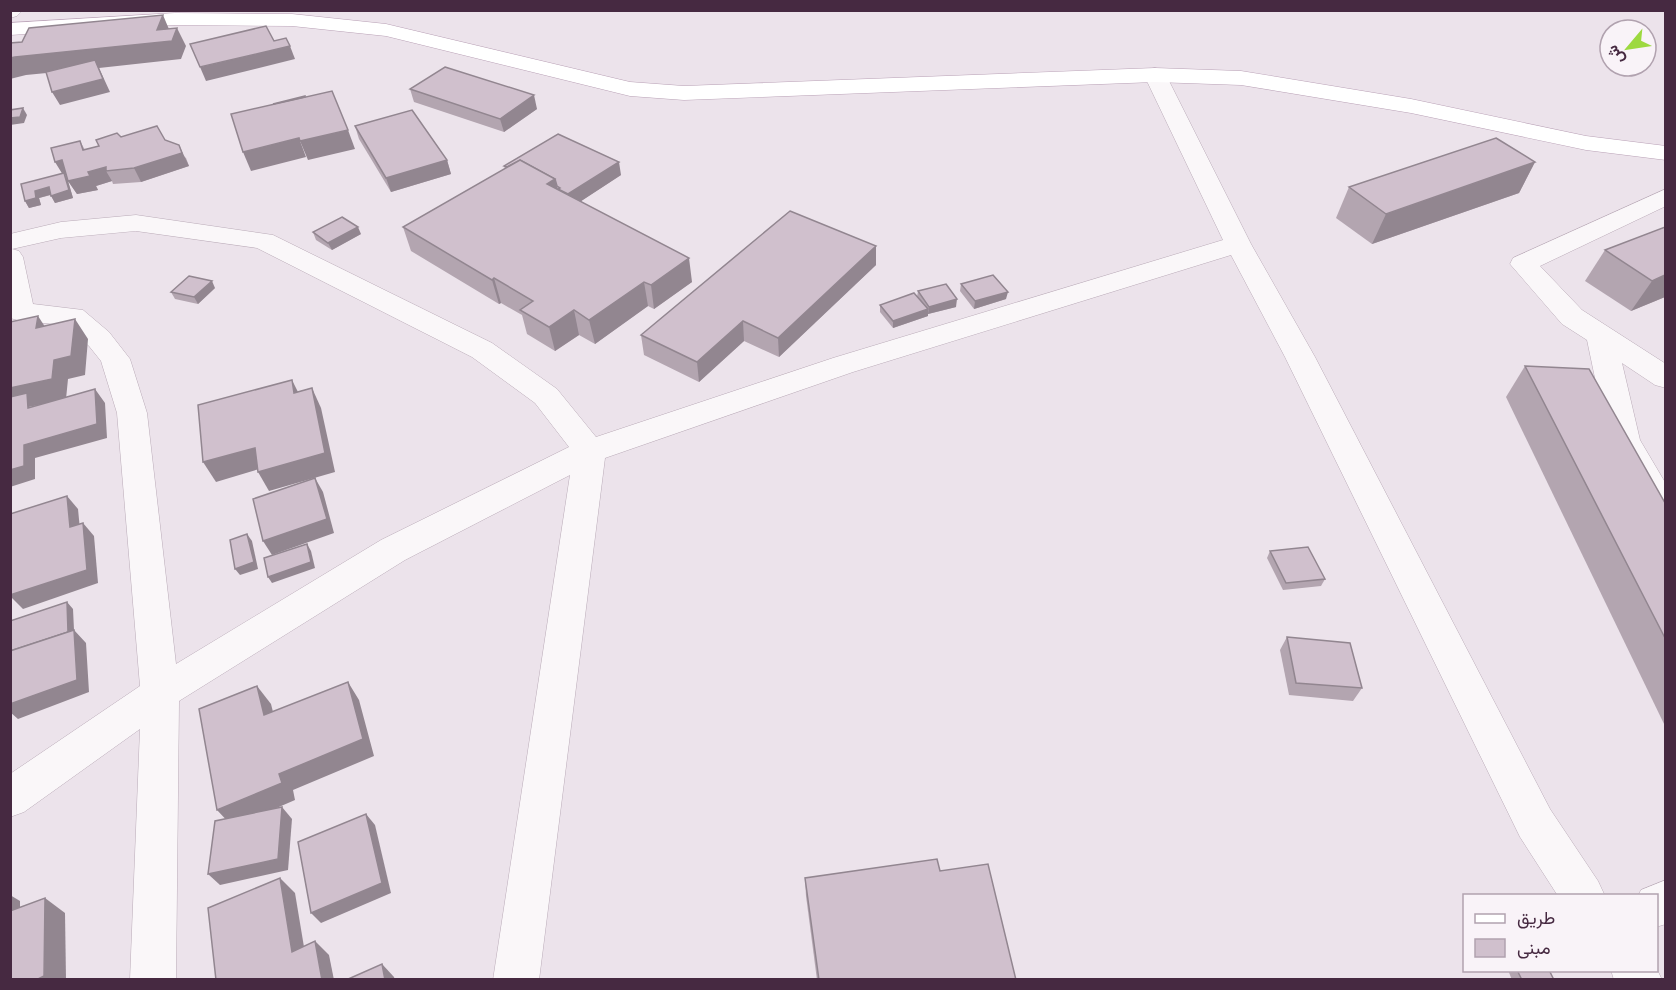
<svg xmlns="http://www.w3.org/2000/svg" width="1676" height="990" viewBox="0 0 1676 990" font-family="Arial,Vazirmatn,sans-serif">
  <rect width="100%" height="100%" fill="#ece3eb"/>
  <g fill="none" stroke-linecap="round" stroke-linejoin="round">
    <defs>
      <g id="minor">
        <path d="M10,10H23L17,16L10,18Z"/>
        <path d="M1155,68L1163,70L1166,75L1251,244L1315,357L1550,809L1598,881L1605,896H1558L1520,837L1285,357L1231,255L853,372L605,458L539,980H493L570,475L405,560L179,701L176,980H130L140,729L24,812L10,817V774L140,686L117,413L101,361L89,346L65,325L21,321L10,318V234L61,222L136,215L273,235L492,343L557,389L596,437L833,358L1223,240L1144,75L1147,70ZM136,231L257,248L472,357L535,403L569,447L381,540L176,664L147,413L130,359L109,332L83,310L33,304L23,257L19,251L12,249L61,238Z"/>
        <path d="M1666,189V206L1540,266L1582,310L1666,364V388L1655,385L1622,363L1640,440L1666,484V527L1654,523L1608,440L1587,340L1562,324L1510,264L1513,258Z"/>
        <path d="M1666,880V924L1656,927V896H1638L1641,890Z"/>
        <path d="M1656,967L1662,980H1614L1611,970H1656Z"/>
      </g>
      <path id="major" d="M175,13L292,14L386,24L630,82L684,86L1155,68L1241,71L1411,99L1586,136L1666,146V160L1586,150L1411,113L1241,85L1155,82L684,100L630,96L386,36L292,26L175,25L10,35V23Z"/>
    </defs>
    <use href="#minor" stroke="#baabb8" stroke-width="1"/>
    <use href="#major" stroke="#b9a1b6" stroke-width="1"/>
    <use href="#minor" fill="#faf7f9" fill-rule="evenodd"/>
    <use href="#major" fill="#fff" fill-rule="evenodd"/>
  </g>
  <g fill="#b3a5b0">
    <path d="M410,89L537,109L504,132L414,102Z"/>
    <path d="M355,126L447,160L451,174L391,192L359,139Z"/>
    <path d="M121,137L165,140L186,158L189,166L141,182L113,184L112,181L96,186L98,190L77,194L68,181L73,198L55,203L51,195L39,198L41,205L29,208L25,201L62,173L80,141L85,150L99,146Z"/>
    <path d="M1535,162L1519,193L1372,244L1336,218L1349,187Z"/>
    <path d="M504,166L621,175L581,201L692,282L654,309L648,306L595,344L579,335L555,351L527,334L522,315L501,303L499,304L411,251L403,227L505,169Z"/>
    <path d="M1665,227V297L1631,311L1585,281L1605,250Z"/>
    <path d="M313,232L361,234L332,250L316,240Z"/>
    <path d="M876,246V265L779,357L744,341L699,382L644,355L641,335Z"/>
    <path d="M961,284L1006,299L974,309L960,291Z"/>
    <path d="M215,288L198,304L175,299L171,292Z"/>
    <path d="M918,291L956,307L928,314V316L893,328L880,312V305L917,297Z"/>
    <path d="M1525,366L1665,503V726L1506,397Z"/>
    <path d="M1270,551L1325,579L1321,586L1283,590L1267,558Z"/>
    <path d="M1287,637L1362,688L1353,701L1289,695L1280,650Z"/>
    <path d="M940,871L1016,980H817L806,896L805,878Z"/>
    <path d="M1508,970H1549L1554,980H1512Z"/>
  </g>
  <g fill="#928690">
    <path d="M163,15L171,34L177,28L186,46L181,59L99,68L110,92L60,105L52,92L98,68L26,75L10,79V58L157,30Z"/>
    <path d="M290,46L295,59L206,81L200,67Z"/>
    <path d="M534,95L537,109L504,132L500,119Z"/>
    <path d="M23,108L27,115L24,123L10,125V118Z"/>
    <path d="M348,130L355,149L308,160L300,141Z"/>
    <path d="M299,138L306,157L251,171L243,152Z"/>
    <path d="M179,145L189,166L141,182L134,168Z"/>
    <path d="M62,160L70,174L65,175L68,181L88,172L106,167V171L112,181L96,186L98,190L77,194L68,181L73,198L55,203L51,196L63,175L55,162Z"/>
    <path d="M447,160L451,174L391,192L386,178Z"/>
    <path d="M619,162L621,175L563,213L560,199Z"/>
    <path d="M1535,162L1519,193L1372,244L1386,214Z"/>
    <path d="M555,179L560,199L547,184Z"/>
    <path d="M49,187L53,194L39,198L41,205L29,208L25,201L35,191Z"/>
    <path d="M358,227L361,234L332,250L328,243Z"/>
    <path d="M876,246V265L779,357L778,338Z"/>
    <path d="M689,258L692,282L654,309L651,285Z"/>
    <path d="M1665,275V297L1631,311L1652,281Z"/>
    <path d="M494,278L501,303L499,304L492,280Z"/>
    <path d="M212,281L215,288L198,304L194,297Z"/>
    <path d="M644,282L648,306L595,344L589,320Z"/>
    <path d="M1008,292L1006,299L974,309L975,301Z"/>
    <path d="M957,299L956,307L928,314L929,307Z"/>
    <path d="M928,309V316L893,328V321Z"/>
    <path d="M574,310L579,335L555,351L549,327Z"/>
    <path d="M38,316L51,336L36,328Z"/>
    <path d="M75,319L88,339L85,375L68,379L66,399L10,411V388L54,360Z"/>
    <path d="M743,321L744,341L699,382L697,362Z"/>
    <path d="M292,380L302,400L294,393Z"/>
    <path d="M312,388L321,408L335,472L269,491L258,472Z"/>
    <path d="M95,389L105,403L107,438L35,458V479L10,487V470L24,445Z"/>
    <path d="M255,448L266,467L216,482L203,462Z"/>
    <path d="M315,478L323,492L334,533L272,555L263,541Z"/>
    <path d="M67,496L78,509L81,540L70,527Z"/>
    <path d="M83,523L94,536L98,583L23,609L10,596Z"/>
    <path d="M247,534L252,541L258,569L240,575L235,569Z"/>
    <path d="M307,544L311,551L315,568L272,583L268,577Z"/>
    <path d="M67,602L73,609L74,630L86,643L89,692L18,719L10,712L13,665Z"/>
    <path d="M348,682L359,700L374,756L293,790L295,800L233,827L217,810L279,774Z"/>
    <path d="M257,686L271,704L278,732L264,715Z"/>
    <path d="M282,807L292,819L288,870L220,885L208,874Z"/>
    <path d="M366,814L375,825L391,893L321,923L311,913Z"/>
    <path d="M280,878L295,893L307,965L292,952Z"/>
    <path d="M10,895L20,901V931L10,925Z"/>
    <path d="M45,898L65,913L66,980H36Z"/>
    <path d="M315,941L329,955L334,980H322Z"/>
    <path d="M382,964L394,977L395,980H385Z"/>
  </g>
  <g fill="#d0c0cd" stroke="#928690" stroke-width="1.5">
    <path d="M163,15L157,30L177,28L172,41L15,57L10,58V43L22,42L29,28Z"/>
    <path d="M266,26L274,41L286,38L290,46L200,67L190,44Z"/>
    <path d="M95,60L103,79L52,92L46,72Z"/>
    <path d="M445,67L534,95L500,119L410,89Z"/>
    <path d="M332,91L348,130L300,141L299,138L243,152L231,114Z"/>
    <path d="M305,96V97L273,104Z"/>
    <path d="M23,108L20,117L10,118V110Z"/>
    <path d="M412,110L447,160L386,178L355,126Z"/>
    <path d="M157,126L165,140L179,145L182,153L134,168L106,171V167L88,172L90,176L68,181L62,160L55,162L51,148L80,141L83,150L99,146L96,140L117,133L121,137Z"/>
    <path d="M558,134L619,162L568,194L558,189L560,188L557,186L555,179L520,160L507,167L504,166Z"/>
    <path d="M1496,138L1535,162L1386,214L1349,187Z"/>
    <path d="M520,160L555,179L547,184L689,258L651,285L644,282L589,320L574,310L549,327L520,310L533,301L494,278L492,280L403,227Z"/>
    <path d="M64,173L69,190L51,196L49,187L35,191L36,198L25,201L21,184Z"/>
    <path d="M790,211L876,246L778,338L743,321L697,362L641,335Z"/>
    <path d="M342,217L358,227L328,243L313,232Z"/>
    <path d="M1665,227V275L1652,281L1605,250Z"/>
    <path d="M993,275L1008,292L975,301L961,284Z"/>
    <path d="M189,276L212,281L194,297L171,292Z"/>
    <path d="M946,284L957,299L929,307L918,291Z"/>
    <path d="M914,293L928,309L893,321L880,305Z"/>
    <path d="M38,316L36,328L75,319L71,356L54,360L52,379L10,388V322Z"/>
    <path d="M1525,366L1589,369L1665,503V638Z"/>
    <path d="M292,380L294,393L312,388L325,453L258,472L255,448L203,462L198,405Z"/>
    <path d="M95,389L97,424L24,445V466L10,470V397L27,393L28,408Z"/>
    <path d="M315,478L327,519L263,541L253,499Z"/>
    <path d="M67,496L70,527L83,523L87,570L10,595V514Z"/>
    <path d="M247,534L254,562L235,569L230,540Z"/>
    <path d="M307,544L311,562L268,577L264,558Z"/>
    <path d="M1308,547L1325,579L1286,583L1270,551Z"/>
    <path d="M67,602L68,632L10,651V621Z"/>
    <path d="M74,630L77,680L10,704V651Z"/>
    <path d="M1287,637L1350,643L1362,688L1296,683Z"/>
    <path d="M348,682L363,739L279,774L282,783L217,810L199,709L257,686L264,715Z"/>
    <path d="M282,807L278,859L208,874L215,821Z"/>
    <path d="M366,814L382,883L311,913L298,842Z"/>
    <path d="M937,859L940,871L988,864L1016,980H819L805,878Z"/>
    <path d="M280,878L292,952L315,941L322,980H216L208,908Z"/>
    <path d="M45,898L44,976L36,980H10V911Z"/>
    <path d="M382,964L385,980H346Z"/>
    <path d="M1517,970H1549L1554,980H1522Z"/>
  </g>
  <rect width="1676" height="990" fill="none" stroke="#462941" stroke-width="24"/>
  <rect x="1463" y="894" width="195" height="78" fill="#f9f3f8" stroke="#b1a2af" stroke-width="1.5"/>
  <rect x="1475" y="914" width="30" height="9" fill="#ffffff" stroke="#b1a2af" stroke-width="1.5"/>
  <text x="1517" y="924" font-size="18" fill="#462941">طريق</text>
  <rect x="1475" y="939" width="30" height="18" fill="#d0c0cd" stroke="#b1a2af" stroke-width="1.5"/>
  <text x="1517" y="954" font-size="18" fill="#462941">مبنى</text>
  <g transform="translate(1628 48) rotate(241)"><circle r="28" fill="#f9f3f8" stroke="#b1a2af" stroke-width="1.5"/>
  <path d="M0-4.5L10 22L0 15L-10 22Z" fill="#9dd940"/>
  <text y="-9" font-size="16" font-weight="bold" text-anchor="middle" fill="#462941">ش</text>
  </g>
</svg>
